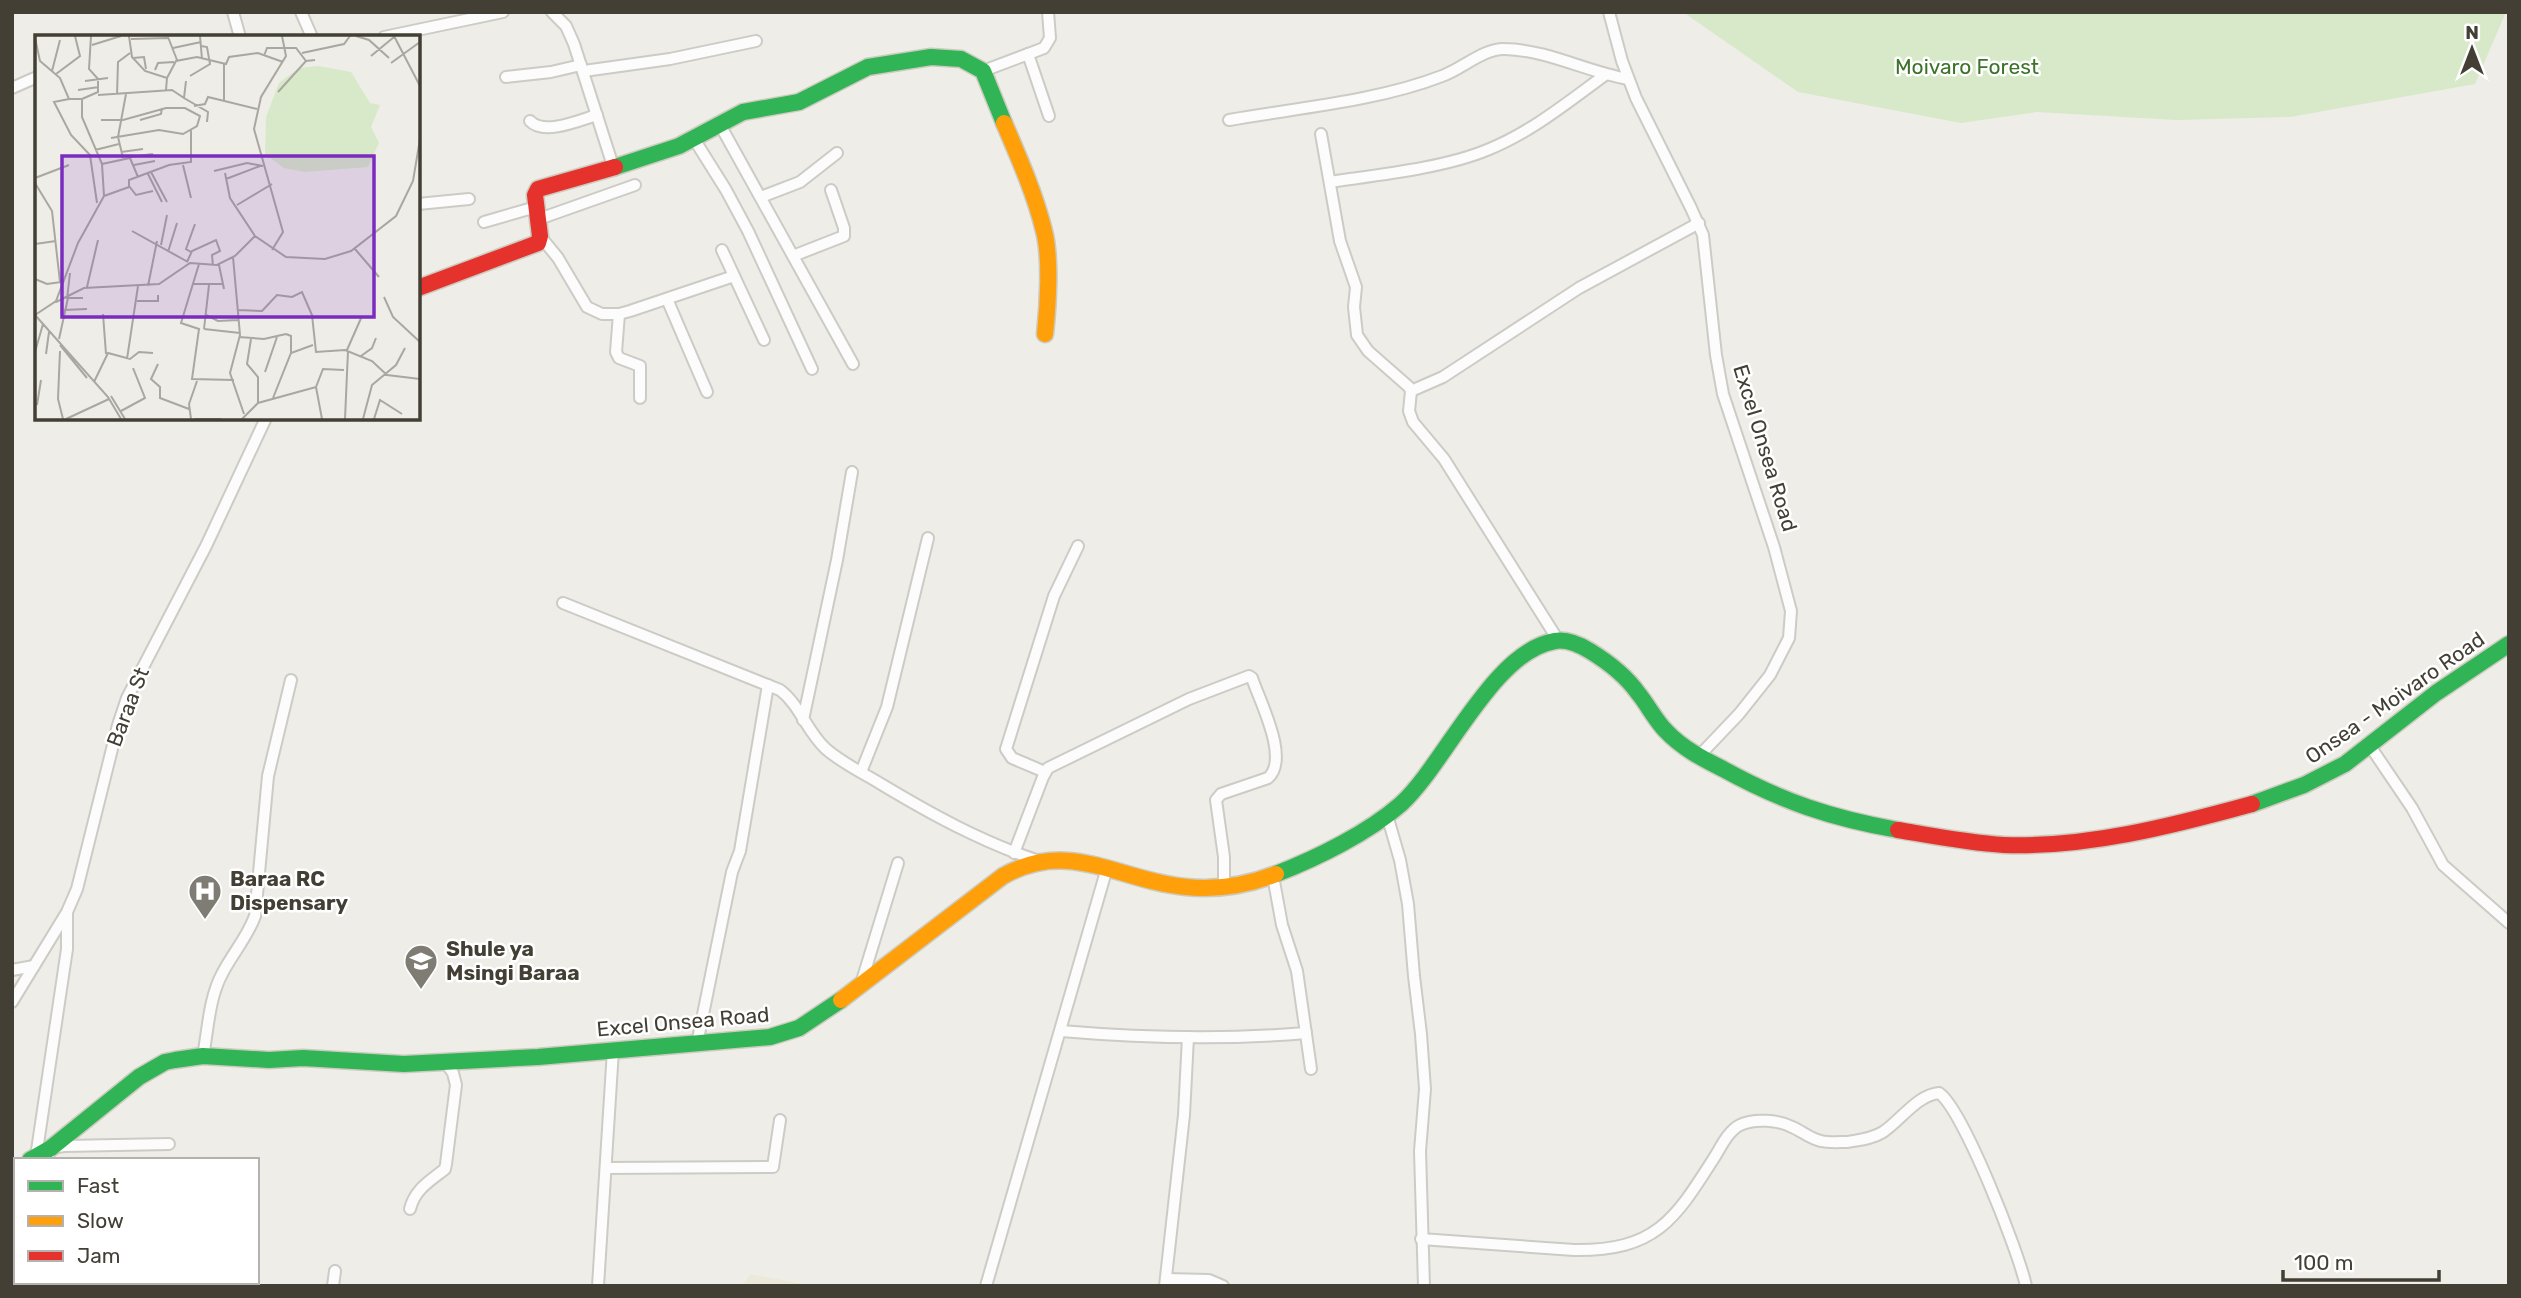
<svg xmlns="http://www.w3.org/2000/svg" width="2521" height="1298" viewBox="0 0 2521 1298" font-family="Rubik,sans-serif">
  <rect width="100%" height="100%" fill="#eeede8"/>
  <path fill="#ece9da" d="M750,1274L813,1286H743Z"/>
  <path fill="#d7e9c8" d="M1683,12H2506L2475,84L2290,117L2176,120L2037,112L1961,123L1798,92Z"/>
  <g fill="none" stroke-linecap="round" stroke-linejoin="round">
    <defs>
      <g id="street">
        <path d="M233,12L240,37"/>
        <path d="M301,12L312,37"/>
        <path d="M552,12L566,26L574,44L613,166"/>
        <path d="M1609,12L1622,61L1636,98L1691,208L1703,235L1716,355L1723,394L1774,547L1791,611L1789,638L1770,675L1739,714L1699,756"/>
        <path d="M384,37L503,12"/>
        <path d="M1028,54L1049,116"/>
        <path d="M584,71L670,59L756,41"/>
        <path d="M983,71L1044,48L1050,38L1048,12"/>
        <path d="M506,77L551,72L581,65"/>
        <path d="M12,88L37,77"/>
        <path d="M1229,120C1297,108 1378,101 1442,76C1462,69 1484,48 1505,49C1548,50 1587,72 1628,79"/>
        <path d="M530,121C544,136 580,120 597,115"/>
        <path d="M719,123L853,364"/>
        <path d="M1321,134L1340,241L1356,287L1354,307L1357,335L1368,351L1409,387L1411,391L1409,411L1413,422L1444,459L1558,640"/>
        <path d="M694,139L726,190L748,231L812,369"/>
        <path d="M1330,182C1377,175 1444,168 1487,150C1530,133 1568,102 1605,75"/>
        <path d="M761,197L800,182L837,153"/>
        <path d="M418,204L469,199"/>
        <path d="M539,219L635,185"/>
        <path d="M484,222L536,207"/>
        <path d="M540,236L558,258L587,307L602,314H619L630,311L734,276"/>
        <path d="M722,250L764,340"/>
        <path d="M793,256L844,236V228L831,190"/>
        <path d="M667,299L707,392"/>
        <path d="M619,314L616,352L619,358L640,366V398"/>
        <path d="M1411,391L1443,377L1579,288L1699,223"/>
        <path d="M563,603L780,690C800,705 807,732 826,749C842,763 863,773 881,784C931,814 980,841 1036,860"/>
        <path d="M803,720L837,560L852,472"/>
        <path d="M2370,746L2412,808L2443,865L2509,923"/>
        <path d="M861,772L887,707L928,538"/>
        <path d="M1045,772L1012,758L1006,749L1054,596L1078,546"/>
        <path d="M1387,815L1400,860L1408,904L1414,976L1421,1034L1425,1089L1420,1151L1424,1286"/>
        <path d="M1014,853L1043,777L1048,768L1189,699L1249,676L1252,678C1260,702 1290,759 1268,778L1221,794L1216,800L1224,857V887"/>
        <path d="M1273,876L1282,925L1297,971L1311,1069"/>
        <path d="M12,970L34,966"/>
        <path d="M861,984L898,863"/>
        <path d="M12,1002L67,912L77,889L118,725L127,698L206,546L266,418"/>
        <path d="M1061,1031C1143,1038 1224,1040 1306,1033"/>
        <path d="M697,1044L732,872L740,851L768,685"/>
        <path d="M203,1056C208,1030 209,998 222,974C232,954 247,938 255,916L268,776L291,680"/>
        <path d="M36,1157L67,949V914"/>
        <path d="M47,1160L51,1148L64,1146L169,1144"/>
        <path d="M12,1166L16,1165"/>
        <path d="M606,1168L773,1167L780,1120"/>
        <path d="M410,1209C415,1189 430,1181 445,1169L446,1164L456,1085L453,1073L445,1062"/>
        <path d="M1421,1239L1574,1250C1655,1251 1674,1221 1714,1158C1721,1147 1728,1131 1740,1125C1754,1118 1779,1120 1792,1127C1802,1131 1810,1139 1821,1141C1829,1143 1839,1142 1847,1142C1859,1140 1872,1139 1883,1132C1900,1121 1917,1095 1939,1093C1963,1109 2019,1253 2026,1286"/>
        <path d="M12,1273L16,1258"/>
        <path d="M1166,1279L1209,1280L1223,1286"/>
        <path d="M333,1286L335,1271"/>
        <path d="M598,1286L613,1050"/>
        <path d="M986,1286L1107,868"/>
        <path d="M1165,1286L1184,1115L1188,1037"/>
      </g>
      <g id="fast">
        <path d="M615,167L679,146L743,112L799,102L868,67L931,57L961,59L983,71L1004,123"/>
        <path d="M2252,804L2304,785L2345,764L2436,693L2509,644"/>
        <path d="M1276,874C1317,858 1368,833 1401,804C1445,764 1493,651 1555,641C1567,639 1580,645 1590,651C1608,662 1626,676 1638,693C1648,705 1655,720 1666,731C1682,748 1703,759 1723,769C1783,802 1831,818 1898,830"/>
        <path d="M30,1160L51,1148L139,1077L165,1062L175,1060L203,1056L269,1060L303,1058L404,1064L538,1057L770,1037L799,1028L841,1000"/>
      </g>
      <g id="slow">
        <path d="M1004,123C1019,158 1035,194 1044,231C1051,257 1048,306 1045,334"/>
        <path d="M841,1000L1003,876C1070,838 1119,881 1186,887C1216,890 1248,885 1276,874"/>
      </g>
      <g id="jam">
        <path d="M418,288L538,243L540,236L535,195L538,189L615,167"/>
        <path d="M1898,830C1933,836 1968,843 2004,845C2086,848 2172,826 2252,804"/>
      </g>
    </defs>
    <use href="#street" stroke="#cccbc5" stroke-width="14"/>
    <use href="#fast" stroke="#cdcbbf" stroke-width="19"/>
    <use href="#slow" stroke="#cdcbbf" stroke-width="19"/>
    <use href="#jam" stroke="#cdcbbf" stroke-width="19"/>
    <use href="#street" stroke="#fcfcfc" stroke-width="10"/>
    <use href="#fast" stroke="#30b455" stroke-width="16"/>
    <use href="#slow" stroke="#ff9f0a" stroke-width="16"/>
    <use href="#jam" stroke="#e5322d" stroke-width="16"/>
  </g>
  <defs>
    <symbol id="hospital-pin" viewBox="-11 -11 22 30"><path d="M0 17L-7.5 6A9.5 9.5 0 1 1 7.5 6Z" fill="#7f7c73" stroke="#fff"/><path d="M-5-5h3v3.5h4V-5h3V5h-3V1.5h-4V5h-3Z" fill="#fff"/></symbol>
    <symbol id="school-pin" viewBox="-11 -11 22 30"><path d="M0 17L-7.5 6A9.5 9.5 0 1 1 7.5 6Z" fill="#7f7c73" stroke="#fff"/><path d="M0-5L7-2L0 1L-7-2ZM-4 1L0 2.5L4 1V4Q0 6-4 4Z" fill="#fff"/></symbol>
  </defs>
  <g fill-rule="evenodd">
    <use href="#hospital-pin" x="186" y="872" width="38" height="52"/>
    <use href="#school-pin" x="402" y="942" width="38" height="52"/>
  </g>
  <g text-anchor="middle" stroke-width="5" stroke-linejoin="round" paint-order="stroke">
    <g font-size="21" fill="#3c7329" stroke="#fff">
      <text x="1967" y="74">Moivaro Forest</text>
    </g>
    <g font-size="21" fill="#433f34" stroke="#fff">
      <text transform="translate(1765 448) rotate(73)" y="7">Excel Onsea Road</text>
      <text transform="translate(2395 698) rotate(-35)" y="7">Onsea - Moivaro Road</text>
      <text transform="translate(128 707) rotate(-69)" y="7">Baraa St</text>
      <text transform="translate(683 1022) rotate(-5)" y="7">Excel Onsea Road</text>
    </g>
    <g font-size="21" font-weight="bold" fill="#433f34" stroke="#fff" text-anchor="start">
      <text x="230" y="886">Baraa RC<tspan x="230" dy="24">Dispensary</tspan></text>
      <text x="446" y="956">Shule ya<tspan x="446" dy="24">Msingi Baraa</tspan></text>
    </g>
  </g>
  <g transform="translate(35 35)">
    <rect width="385" height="385" fill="#eeede8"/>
    <path d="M283,31L316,37L335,68L345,70L336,92L344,108L333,132L269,137L249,133L230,119L231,82L244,48L264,33Z" fill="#d7e9c8"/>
    <path fill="none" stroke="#aaa7a0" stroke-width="2" d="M94,1L97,22L110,36L132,43L131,55M165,1L167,24M321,1L334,5L354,23M359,1L385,51M133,2L142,25M0,3L5,26L25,43L34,64H47M96,4L133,3M57,10L86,1M138,13L166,7M267,18L309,9L315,1M229,21L232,13H261L271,26M336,21L359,2M98,23L109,22L111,34M356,28L385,7M120,35L123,28L139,27M17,36L25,5M21,39L45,21L40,1M155,41L175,29L172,12L166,11M132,43L141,26L162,22L191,29L194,22L223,18L248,27M50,46L73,43M151,46L149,63L173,77L172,87M43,55L64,52M243,57L271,26L280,25M63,60L137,55L149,63M82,60L83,27L95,18M34,64L19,67L36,100L55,120L62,168M189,65V29M159,71L170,69L173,62L222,74M66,85H88L131,73H150L165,81L162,91L148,99L124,95L76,103M105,85L126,79L127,73M60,115L84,109M86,117L108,114M95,122L118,119M88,123L83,102L91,59M67,129L95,123L103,142M99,130L120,126M148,130L156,163M179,136L212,128L228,131M116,137L132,167M190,138L195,163L220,201L251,222L290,224L316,216L361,181L378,146L385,104M113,139L127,167M0,143L34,130M191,144L225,131M0,148L17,176L25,247M94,151L101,160L118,156M69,161L94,152V145L134,130L156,127V95M202,170L237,149M97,196L153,227M0,209L21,206M126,210L132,180M320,214L344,242M237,215L248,197L219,94L226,62L251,21L247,1M133,217L142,188M156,217L151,214L160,189M198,222L205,300L195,338L209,379M152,227L157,216L181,205L185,216L177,220L178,231M164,229L146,288L164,294L157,344L199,345M184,230L189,254M0,244L12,249L26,247M158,249H188M113,251L122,206M52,252L63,205M349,262L358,282L385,307M32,264L35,238M102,266H123V260M21,267L49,253L124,249L155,228L182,230L200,221L220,201M29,275L52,274M203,275L227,276L242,260L257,262L267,257L277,280L281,317L310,315L337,326L352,340L385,344M68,279L71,319M0,280L21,266L43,208L69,161L67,129L47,82V64L63,57V44L54,34L56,1M0,280L73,362L86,384M171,280L183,286L203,285M169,294L174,250M169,294L205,298M251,299L256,301V318M204,302L229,304L251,299M24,304L33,263H48M216,304L212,329L223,342V368M25,310L52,343M312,315L327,281M25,316L23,364L28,384M0,317L8,289M11,319L14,297M326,321L337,313L341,303M92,324L103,251M123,329L116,344L125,352V363L154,374M230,337L242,302M59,347L73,318L95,324L104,317L118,318M281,352L288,334L309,335M76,361L90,384M238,363L256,318L278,310M2,370L6,345M86,376L110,363L98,333M31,384L74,364M156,384L154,369L162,346M159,384H186M207,384L223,368L281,352L287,384M310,384L313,316M328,384L337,350L361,330L370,313M339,384L345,365L367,379"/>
    <path fill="#7b2cbf" fill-opacity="0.15" stroke="#7b2cbf" stroke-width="3.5" d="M27,121H339V282H27Z"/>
    <rect width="385" height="385" fill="none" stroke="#433f34" stroke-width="3.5"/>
  </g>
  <rect width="2521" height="1298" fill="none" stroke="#433f34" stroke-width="28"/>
  <rect x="14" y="1158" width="245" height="126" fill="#ffffff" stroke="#b4b2ae" stroke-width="2"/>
  <rect x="28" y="1181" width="35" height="10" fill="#30b455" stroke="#b4b2ae" stroke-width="2"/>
  <text x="77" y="1193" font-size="21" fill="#433f34">Fast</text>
  <rect x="28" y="1216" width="35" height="10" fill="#ff9f0a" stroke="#b4b2ae" stroke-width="2"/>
  <text x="77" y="1228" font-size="21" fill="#433f34">Slow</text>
  <rect x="28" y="1251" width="35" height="10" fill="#e5322d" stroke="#b4b2ae" stroke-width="2"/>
  <text x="77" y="1263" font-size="21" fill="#433f34">Jam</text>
  <g transform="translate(2472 49)" stroke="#ffffff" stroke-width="5" paint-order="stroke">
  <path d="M0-5L12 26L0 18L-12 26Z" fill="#433f34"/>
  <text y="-10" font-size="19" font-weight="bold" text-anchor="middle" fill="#433f34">N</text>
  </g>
  <path d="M2283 1270v10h156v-10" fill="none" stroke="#433f34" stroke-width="3.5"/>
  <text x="2294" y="1270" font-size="21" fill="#433f34" stroke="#ffffff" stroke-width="5" paint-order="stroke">100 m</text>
</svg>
